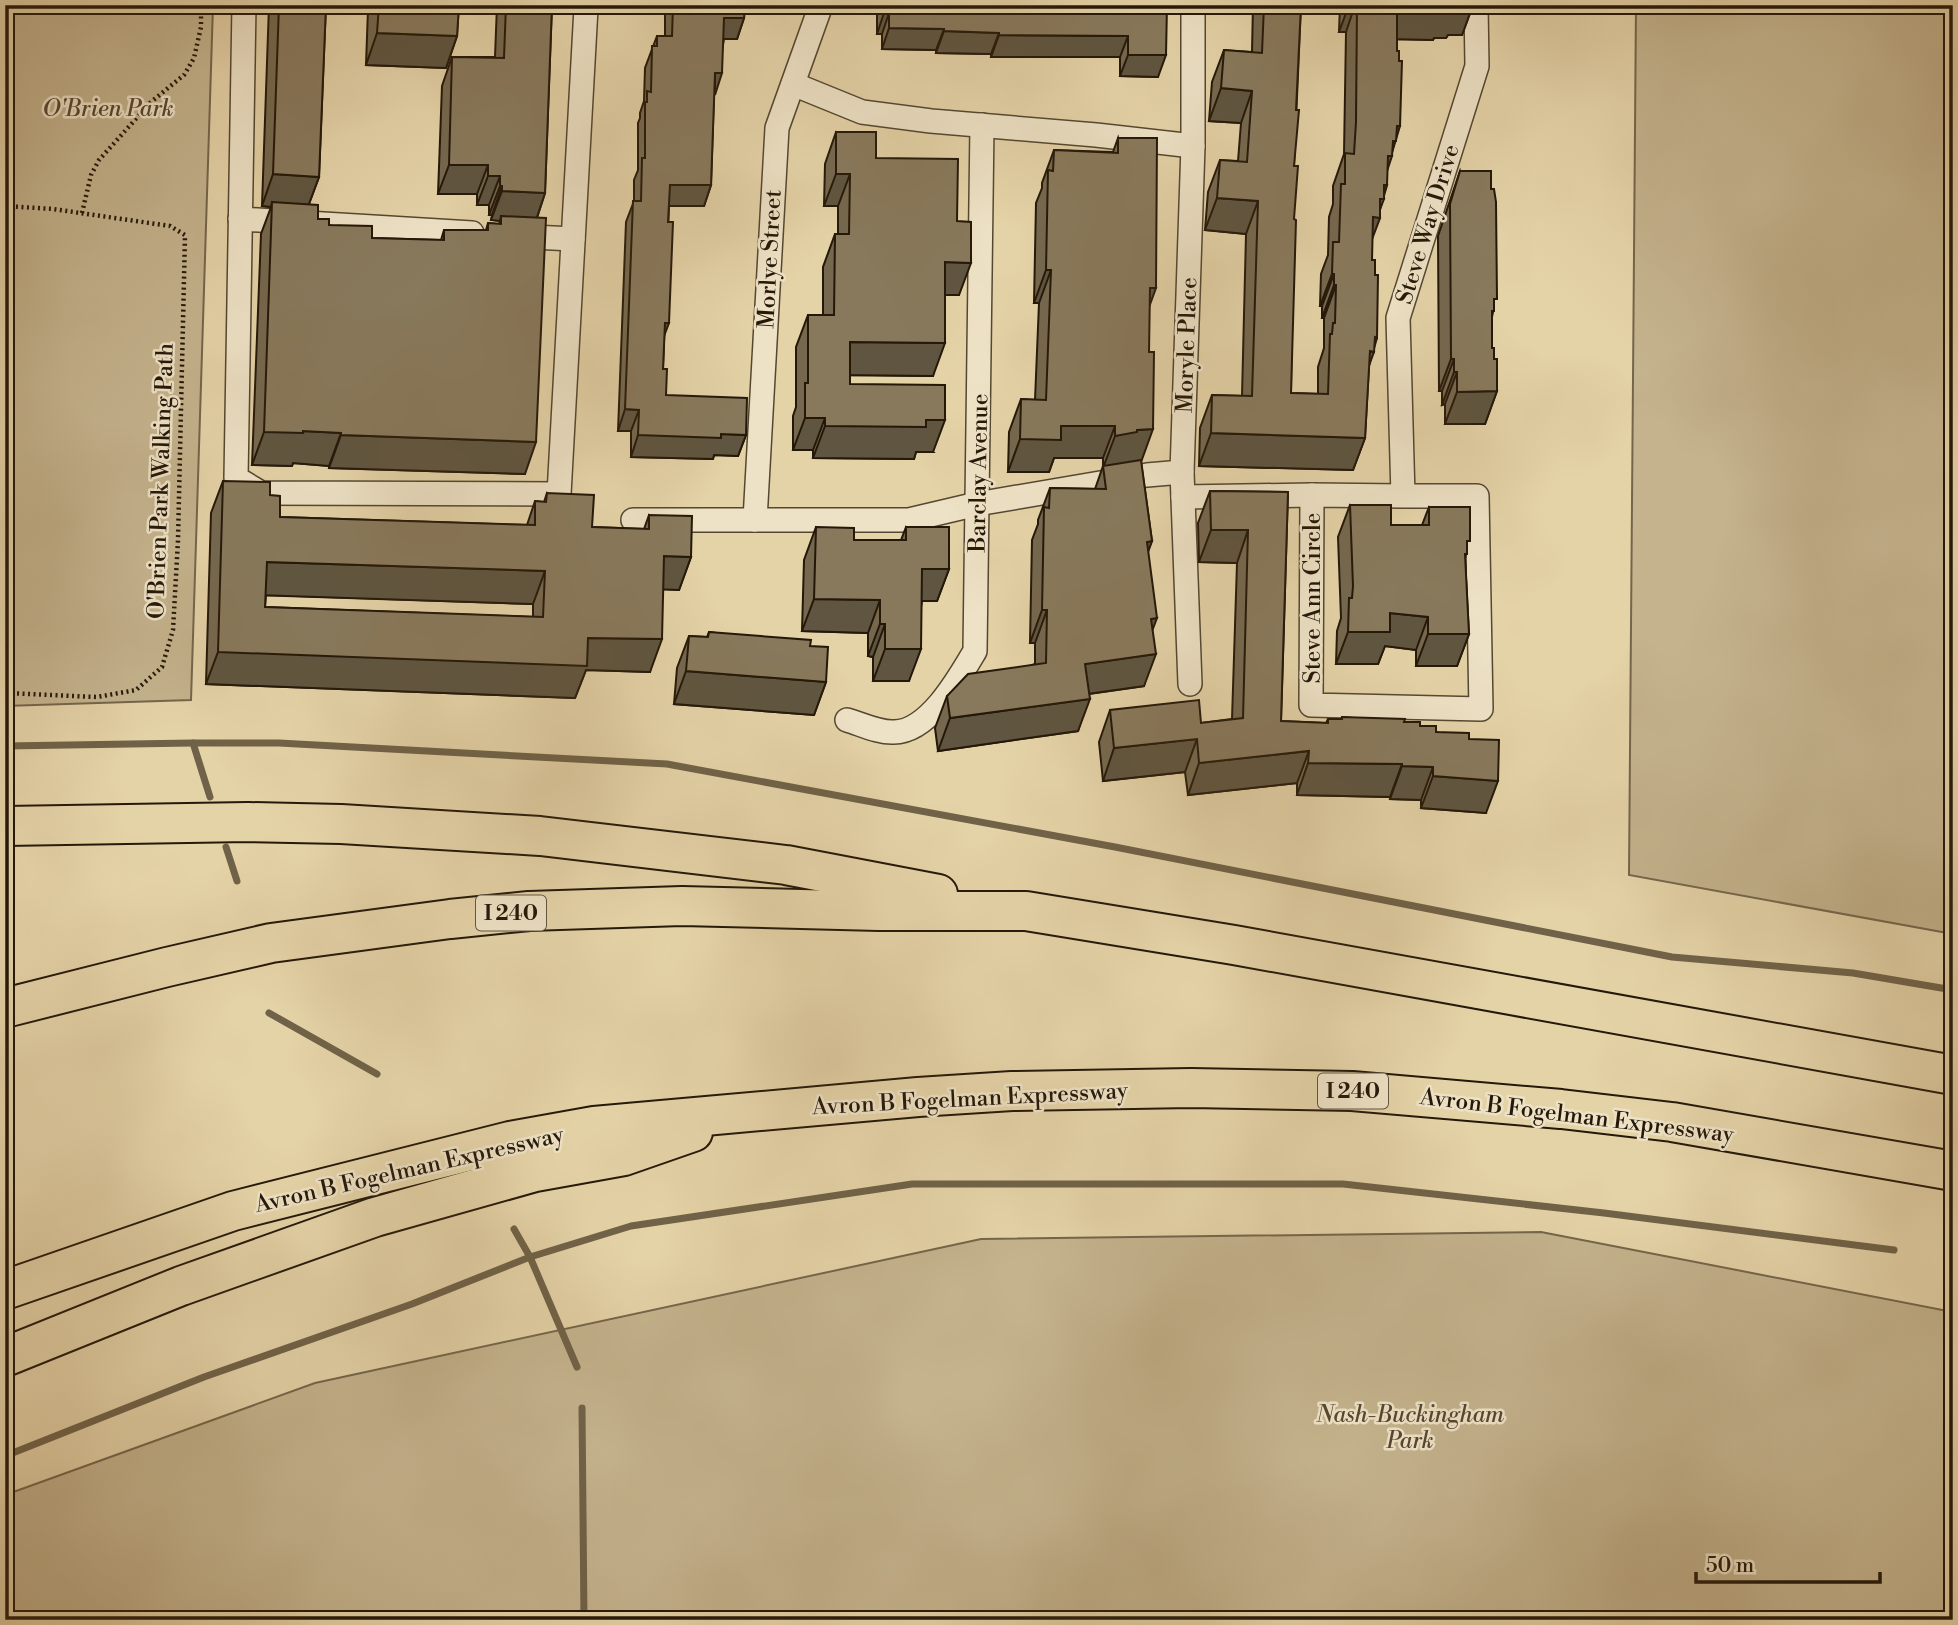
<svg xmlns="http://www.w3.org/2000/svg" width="1958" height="1625" viewBox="0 0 1958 1625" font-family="'Libre Bodoni',serif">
  <rect width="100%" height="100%" fill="#e5d3a8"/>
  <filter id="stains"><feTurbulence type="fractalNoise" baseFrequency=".00286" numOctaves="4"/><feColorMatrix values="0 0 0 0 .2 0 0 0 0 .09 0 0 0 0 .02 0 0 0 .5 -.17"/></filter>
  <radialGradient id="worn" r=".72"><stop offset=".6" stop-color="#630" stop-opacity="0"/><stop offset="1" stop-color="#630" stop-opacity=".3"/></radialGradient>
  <g fill="#c4b38d" stroke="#74664b" stroke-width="2">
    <path d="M5,5H213L191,700L5,706Z"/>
    <path d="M1636,5H1953V934L1629,875Z"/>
    <path d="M1541,1232L1953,1312V1620H5V1495L315,1383L981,1239Z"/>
  </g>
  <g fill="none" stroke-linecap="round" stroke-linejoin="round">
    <g stroke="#706248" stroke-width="7">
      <path d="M5,746L193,743"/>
      <path d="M210,797L193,743H279L667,764L1115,847L1672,957L1853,973L1953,990"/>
      <path d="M226,847L237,881"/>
      <path d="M269,1013L377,1074"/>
      <path d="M514,1229L530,1257L577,1367"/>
      <path d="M582,1408L584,1620"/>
      <path d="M5,1456L204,1377L412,1304L530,1257L631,1226L912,1184H1343L1604,1213L1894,1250"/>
      <path d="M1925,1614L1941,1620"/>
    </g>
    <defs>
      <g id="minor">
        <path d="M244,5L236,478L261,493L559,494L586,8L583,5"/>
        <path d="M793,84L862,112L931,121L1096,135L1193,146"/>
        <path d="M240,219L472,233"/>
        <path d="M513,236L573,239"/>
        <path d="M1403,496L1312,495L1311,705L1481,709L1477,496H1403L1398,318L1477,66L1476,5"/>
        <path d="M1183,497L1312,495"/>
        <path d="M633,520H909L977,504L1147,475L1182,472"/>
        <path d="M755,520L777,128L821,5"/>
        <path d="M1190,684L1182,472L1193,146V5"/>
        <path d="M847,720C861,724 879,733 894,732C929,732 959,678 975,651L982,125"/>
      </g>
      <g id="motorway">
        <path d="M5,826L248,822L341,824L540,836L786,865L938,894"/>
        <path d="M5,1008L167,967L271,943L450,919L529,911L682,906L879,911H1026L1234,945L1953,1075"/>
        <path d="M5,1290L233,1211L510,1141L594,1126L918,1097L1012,1091L1191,1088L1352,1091L1561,1109L1672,1122L1953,1171"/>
        <path d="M5,1357L181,1286L375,1217L535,1172L624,1156L693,1132"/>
      </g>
    </defs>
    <use href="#minor" stroke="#544731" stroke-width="26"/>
    <use href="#motorway" stroke="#241809" stroke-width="42"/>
    <g stroke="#241809" stroke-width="4.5" stroke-dasharray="2 3.5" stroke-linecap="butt">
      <path d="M5,206L53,209L170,226L185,235L178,540L173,630L162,667L136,690L97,697L5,693"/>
      <path d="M82,213L91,175L99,160L151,102L184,75L194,58L201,27V5"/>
    </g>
    <use href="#minor" stroke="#eee2c6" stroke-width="23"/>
    <use href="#motorway" stroke="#e5d3a8" stroke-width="38"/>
  </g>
  <g fill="#75684f" stroke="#241809" stroke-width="2" fill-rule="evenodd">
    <path d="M269,5H326L319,177L309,204L318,219L329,225L372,238L441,240L444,230H486L488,223L499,224L500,221L491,220L492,215H489V205H477V194H438L442,86L452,57H495L497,5H552L545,193L537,218L525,474L329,468V466L293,463L292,466L252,465L261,234L271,207L262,206Z"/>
    <path d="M369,5H459L457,36L446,68L366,65L368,9Z"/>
    <path d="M668,5H745L744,18L737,39H724L714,95L711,185L704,206H669L663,369L666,395L746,435L738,456L714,455L713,459L631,457V431H618L626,222L634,201V180L638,170V123L640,118V113L644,101L645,68L657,36H665V12Z"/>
    <path d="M877,5H1167L1158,77L1120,76V57H991V54L936,53V50L882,49V34H877Z"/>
    <path d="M1253,5H1301L1294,166L1291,393L1318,394V367L1324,348V318H1322V306H1320L1321,274L1328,255L1329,217L1333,204V186L1344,154L1346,32H1339L1340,5H1473L1462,35H1448L1446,38H1434L1433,40L1397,39L1396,137L1387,170V185L1372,238V260L1375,275L1377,338L1369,366L1365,438L1353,470L1199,466L1200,428L1212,395L1242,396L1246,234L1205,230L1208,192L1220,160L1238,161L1241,123L1209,121L1212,82L1224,50L1252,52Z"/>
    <path d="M836,132L876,158L957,221L959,295H945L933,376L850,375V384L933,452H916L914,459L813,458V450H793V416L796,407V347L808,315H823V267L835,234H838V206H824L825,164Z"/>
    <path d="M1118,138L1149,306L1141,462L1152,541L1148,552L1152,630L1144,686L1089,694L1078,731L938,751L935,728L947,696L1035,664V643H1030L1032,540L1038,524V520L1050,488L1095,489L1103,466V458H1054L1049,472H1008L1009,432L1021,399L1035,400L1039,303H1034L1036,203L1042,188V183L1054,150L1113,152Z"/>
    <path d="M1460,171L1494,307L1492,317V348L1497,391L1485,424H1445V404L1442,405V391H1439L1438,236Z"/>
    <path d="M223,481L270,495L280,517L527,525L535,501L544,502L547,493L592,527L644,529L649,515L691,557L679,590L663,589L650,672L586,670L575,698L206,684L211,513ZM266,595L533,604V617L265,607Z"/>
    <path d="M1210,491L1288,492L1281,721L1326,723L1328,719H1341L1342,717L1404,722L1436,732L1469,739L1486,813L1421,808V800L1390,799V797L1297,795V783L1188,795L1185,772L1103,781L1099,742L1110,710L1201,723L1232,719L1237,563L1199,562L1198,523Z"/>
    <path d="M1350,505L1391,525H1422L1429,507L1467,549L1465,559L1469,634L1457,666H1416V650L1385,646L1378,664H1336L1337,631L1341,618L1338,537Z"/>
    <path d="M816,527L854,540H901L906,527L949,569L937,601H922L909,681H873V657L868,656V633L802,631L804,560Z"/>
    <path d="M709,632L810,646L826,682L814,715L674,704L677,668L689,636L707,637Z"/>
  </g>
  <g fill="#5f5540" stroke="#241809" stroke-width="2">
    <path d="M1349,5H1355L1346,32H1339Z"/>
    <path d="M1445,5H1473L1462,35H1448L1446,38H1434L1433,40L1386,39L1397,6Z"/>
    <path d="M884,13H889L882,34H877Z"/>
    <path d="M724,18H744L737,39H717Z"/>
    <path d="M889,28L944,29L936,50L882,49Z"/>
    <path d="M944,31L999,33L991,54L936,53Z"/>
    <path d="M377,33L457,36L446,68L366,65Z"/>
    <path d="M999,35L1128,36L1120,57H991Z"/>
    <path d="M1128,55H1166L1158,77L1120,76Z"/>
    <path d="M715,73H722L715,95Z"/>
    <path d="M1221,88L1252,91L1241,123L1209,121Z"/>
    <path d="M1397,126H1400L1391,156H1392L1381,189H1376Z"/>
    <path d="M449,165H488L477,194H438Z"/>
    <path d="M273,174L319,177L307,209L272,202L271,207L262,206Z"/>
    <path d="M836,174H850L838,206H824Z"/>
    <path d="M488,176H500L489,205H477Z"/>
    <path d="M670,185H711L704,206H662Z"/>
    <path d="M1384,185H1387L1382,199H1384L1377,217L1380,218L1368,250L1373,218Z"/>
    <path d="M500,186H502L492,215H489Z"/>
    <path d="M502,191L545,193L535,223L501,216L500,221L491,220Z"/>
    <path d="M1217,198L1258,201L1246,234L1205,230Z"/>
    <path d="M945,262L971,263L959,295H933Z"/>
    <path d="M1046,270H1051L1039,303H1034Z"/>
    <path d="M1332,274H1334L1322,306H1320Z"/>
    <path d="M1334,285H1336L1324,318H1322Z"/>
    <path d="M1150,288H1156L1144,321Z"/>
    <path d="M665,323H669L661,344Z"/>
    <path d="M850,342L945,343L933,376L838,375Z"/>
    <path d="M1370,351L1374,352L1362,384Z"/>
    <path d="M1451,359H1454L1442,391H1439Z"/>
    <path d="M1454,372H1457L1445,404L1442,405Z"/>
    <path d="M1497,391L1485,424H1445L1457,392Z"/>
    <path d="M625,409L639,410L631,431H618Z"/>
    <path d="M805,418H825L813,450H793Z"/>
    <path d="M926,420H945L933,452H916L914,459L813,458L825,426Z"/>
    <path d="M1061,426H1115L1103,458H1054L1049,472H1008L1020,439Z"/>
    <path d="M1153,429L1141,462L1103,468L1115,436L1137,430Z"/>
    <path d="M303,431L341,433L329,466L293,463L292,466L252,465L264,432Z"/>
    <path d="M1211,433L1365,438L1353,470L1199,466Z"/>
    <path d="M721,434L746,435L738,456L714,455L713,459L631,457L638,435Z"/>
    <path d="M341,435L536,442L525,474L329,468Z"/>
    <path d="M1211,530H1248L1237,563L1199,562Z"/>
    <path d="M1152,541L1140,573L1147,542Z"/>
    <path d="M664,556L691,557L679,590L652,589Z"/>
    <path d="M267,562L545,571L533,604L255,595Z"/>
    <path d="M922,569H949L937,601H910Z"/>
    <path d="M814,599L880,600L868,633L802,631Z"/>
    <path d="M1042,610H1047L1035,643H1030Z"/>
    <path d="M1390,613L1428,617L1416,650L1385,646L1378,664H1336L1348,632Z"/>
    <path d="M1157,618L1145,650L1151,619Z"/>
    <path d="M880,624H885L873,657L868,656Z"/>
    <path d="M1428,634H1469L1457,666H1416Z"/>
    <path d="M588,638L662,639L650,672L586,670L575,698L206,684L218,652Z"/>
    <path d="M885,649H921L909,681H873Z"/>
    <path d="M1156,654L1144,686L1073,696L1085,664Z"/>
    <path d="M686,671L826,682L814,715L674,704Z"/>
    <path d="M1090,699L1078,731L938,751L950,718Z"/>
    <path d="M1197,739L1185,772L1103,781L1114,748Z"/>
    <path d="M1309,751L1297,783L1188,795L1199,763Z"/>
    <path d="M1308,763L1402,764L1390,797L1297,795Z"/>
    <path d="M1402,766L1433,767L1421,800L1390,799Z"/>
    <path d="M1433,776L1498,781L1486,813L1421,808Z"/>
  </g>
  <g fill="#88795c" stroke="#241809" stroke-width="2" fill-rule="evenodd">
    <path d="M279,5H326L319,177L273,174Z"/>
    <path d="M379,5H459L457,36L377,33Z"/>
    <path d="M506,5H552L545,193L502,191V186H500V176H488V165H449L452,57L504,58Z"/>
    <path d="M673,5H745L744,18H724L722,73H715L711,185H670L668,222H673L669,323H665L663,369H667L666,395L747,398L746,435L721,434V438L638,435L639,410L625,409L633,201H641L642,158H645V102H647V91L651,92L652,46H657V36H672Z"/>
    <path d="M885,5H1167L1166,55H1128V36L999,35V33L944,31V29L889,28V13H884Z"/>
    <path d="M1264,5H1301L1296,110H1299L1294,166H1298L1294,219L1296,220L1291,393L1328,394L1330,334H1332L1333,323H1335L1336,285H1334V274H1332L1333,242H1339L1341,184H1345V153L1354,154L1356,122L1357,5H1445V8L1397,6V51H1399V61H1402L1400,126H1397L1396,141H1393L1392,156H1388L1387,185H1384V199H1380V218L1373,217L1372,260H1375V275H1378L1377,338L1375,337L1374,352L1370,351L1365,438L1211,433L1212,395L1252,396L1258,201L1217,198L1220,160L1247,162L1252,91L1221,88L1224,50L1262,53Z"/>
    <path d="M836,132H876V158L958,159L957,221L971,222V263L945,262V343L850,342V384L945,385V420H926V427L825,426V418H805V383H808V315H834L835,234H849L850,174H836Z"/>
    <path d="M1118,138H1157L1156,288H1150L1149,352H1154L1153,429L1137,430V432L1115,436V426H1061V440L1020,439L1021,399L1046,400L1051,270H1046L1048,170L1053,171L1054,150L1118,153Z"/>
    <path d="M1460,171H1491V189H1494L1496,202L1497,299H1494V311H1492V348H1494V359H1497V391L1457,392V372H1454V359H1451L1450,204Z"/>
    <path d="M272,202L318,205V219H329V225L372,226V238L444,240V230H488V223L501,224V216L546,218L536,442L341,435V433L303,431V433L264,432Z"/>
    <path d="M1141,460L1152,541L1147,542L1157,618L1151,619L1156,654L1085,664L1090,699L950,718L947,696L968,674L1046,663L1047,610H1042L1044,507L1049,508L1050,488L1106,489L1103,466Z"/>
    <path d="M223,481L270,482V495L280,496V517L535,525V501L546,502L547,493L594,495L592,527L649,529V515L692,516L691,557L664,556L662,639L588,638L587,666L218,652ZM267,562L545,571L543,617L265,607Z"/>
    <path d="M1210,491L1288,492L1281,721L1328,723V719H1342V717L1405,719L1404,722H1420V726H1436V732L1469,733V739L1499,740L1498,781L1433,776V767L1402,766V764L1308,763L1309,751L1199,763L1197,739L1114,748L1110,710L1199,700L1201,723L1243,718L1248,530H1211Z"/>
    <path d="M1350,505H1391V525H1429V507H1470V541H1467V554H1465L1469,634H1428V617L1390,613V632H1348L1349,598H1352L1353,586Z"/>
    <path d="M816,527L854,528V540H906V527H949V569H922L921,649H885V624H880V600L814,599Z"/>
    <path d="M709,632L811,640L810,646L828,647L826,682L686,671L689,636L708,637Z"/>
  </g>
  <g text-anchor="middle" stroke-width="5" stroke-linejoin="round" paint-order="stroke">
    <g fill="#eee2c6" stroke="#615542" stroke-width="2">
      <rect x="476" y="895.5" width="70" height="35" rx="5"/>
      <rect x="1318" y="1073.5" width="70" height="35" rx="5"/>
    </g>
    <g font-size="21" font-weight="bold" fill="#241809">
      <text x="511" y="920">I 240</text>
      <text x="1353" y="1098">I 240</text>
    </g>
    <g font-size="23" font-style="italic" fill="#544631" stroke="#eee2c6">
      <text x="108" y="116">O'Brien Park</text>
      <text x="1410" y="1422">Nash-Buckingham<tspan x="1410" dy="26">Park</tspan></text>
    </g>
    <g font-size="23" fill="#241809" stroke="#eee2c6">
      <text transform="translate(1427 224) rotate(-73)" y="8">Steve Way Drive</text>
      <text transform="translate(769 259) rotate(-87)" y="8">Morlye Street</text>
      <text transform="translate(1186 345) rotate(-88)" y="8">Moryle Place</text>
      <text transform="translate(978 473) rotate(-89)" y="8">Barclay Avenue</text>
      <text transform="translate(160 481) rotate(-88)" y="8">O'Brien Park Walking Path</text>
      <text transform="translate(1312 598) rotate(-90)" y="8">Steve Ann Circle</text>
      <text transform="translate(970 1098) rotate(-3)" y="8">Avron B Fogelman Expressway</text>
      <text transform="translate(1577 1115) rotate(7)" y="8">Avron B Fogelman Expressway</text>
      <text transform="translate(409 1169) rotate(-13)" y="8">Avron B Fogelman Expressway</text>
    </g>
  </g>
  <rect width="1958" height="1625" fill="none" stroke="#e5d3a8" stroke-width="28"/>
  <rect x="7" y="7" width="1944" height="1611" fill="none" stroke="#241809" stroke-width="3.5"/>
  <rect x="14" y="14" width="1930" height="1597" fill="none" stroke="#241809" stroke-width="2"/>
  <path d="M1696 1572v10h184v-10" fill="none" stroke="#241809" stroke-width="3.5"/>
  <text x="1706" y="1572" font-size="21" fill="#241809" stroke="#eee2c6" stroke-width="5" paint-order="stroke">50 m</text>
  <rect width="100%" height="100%" filter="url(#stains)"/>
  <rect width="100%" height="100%" fill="url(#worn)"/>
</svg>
